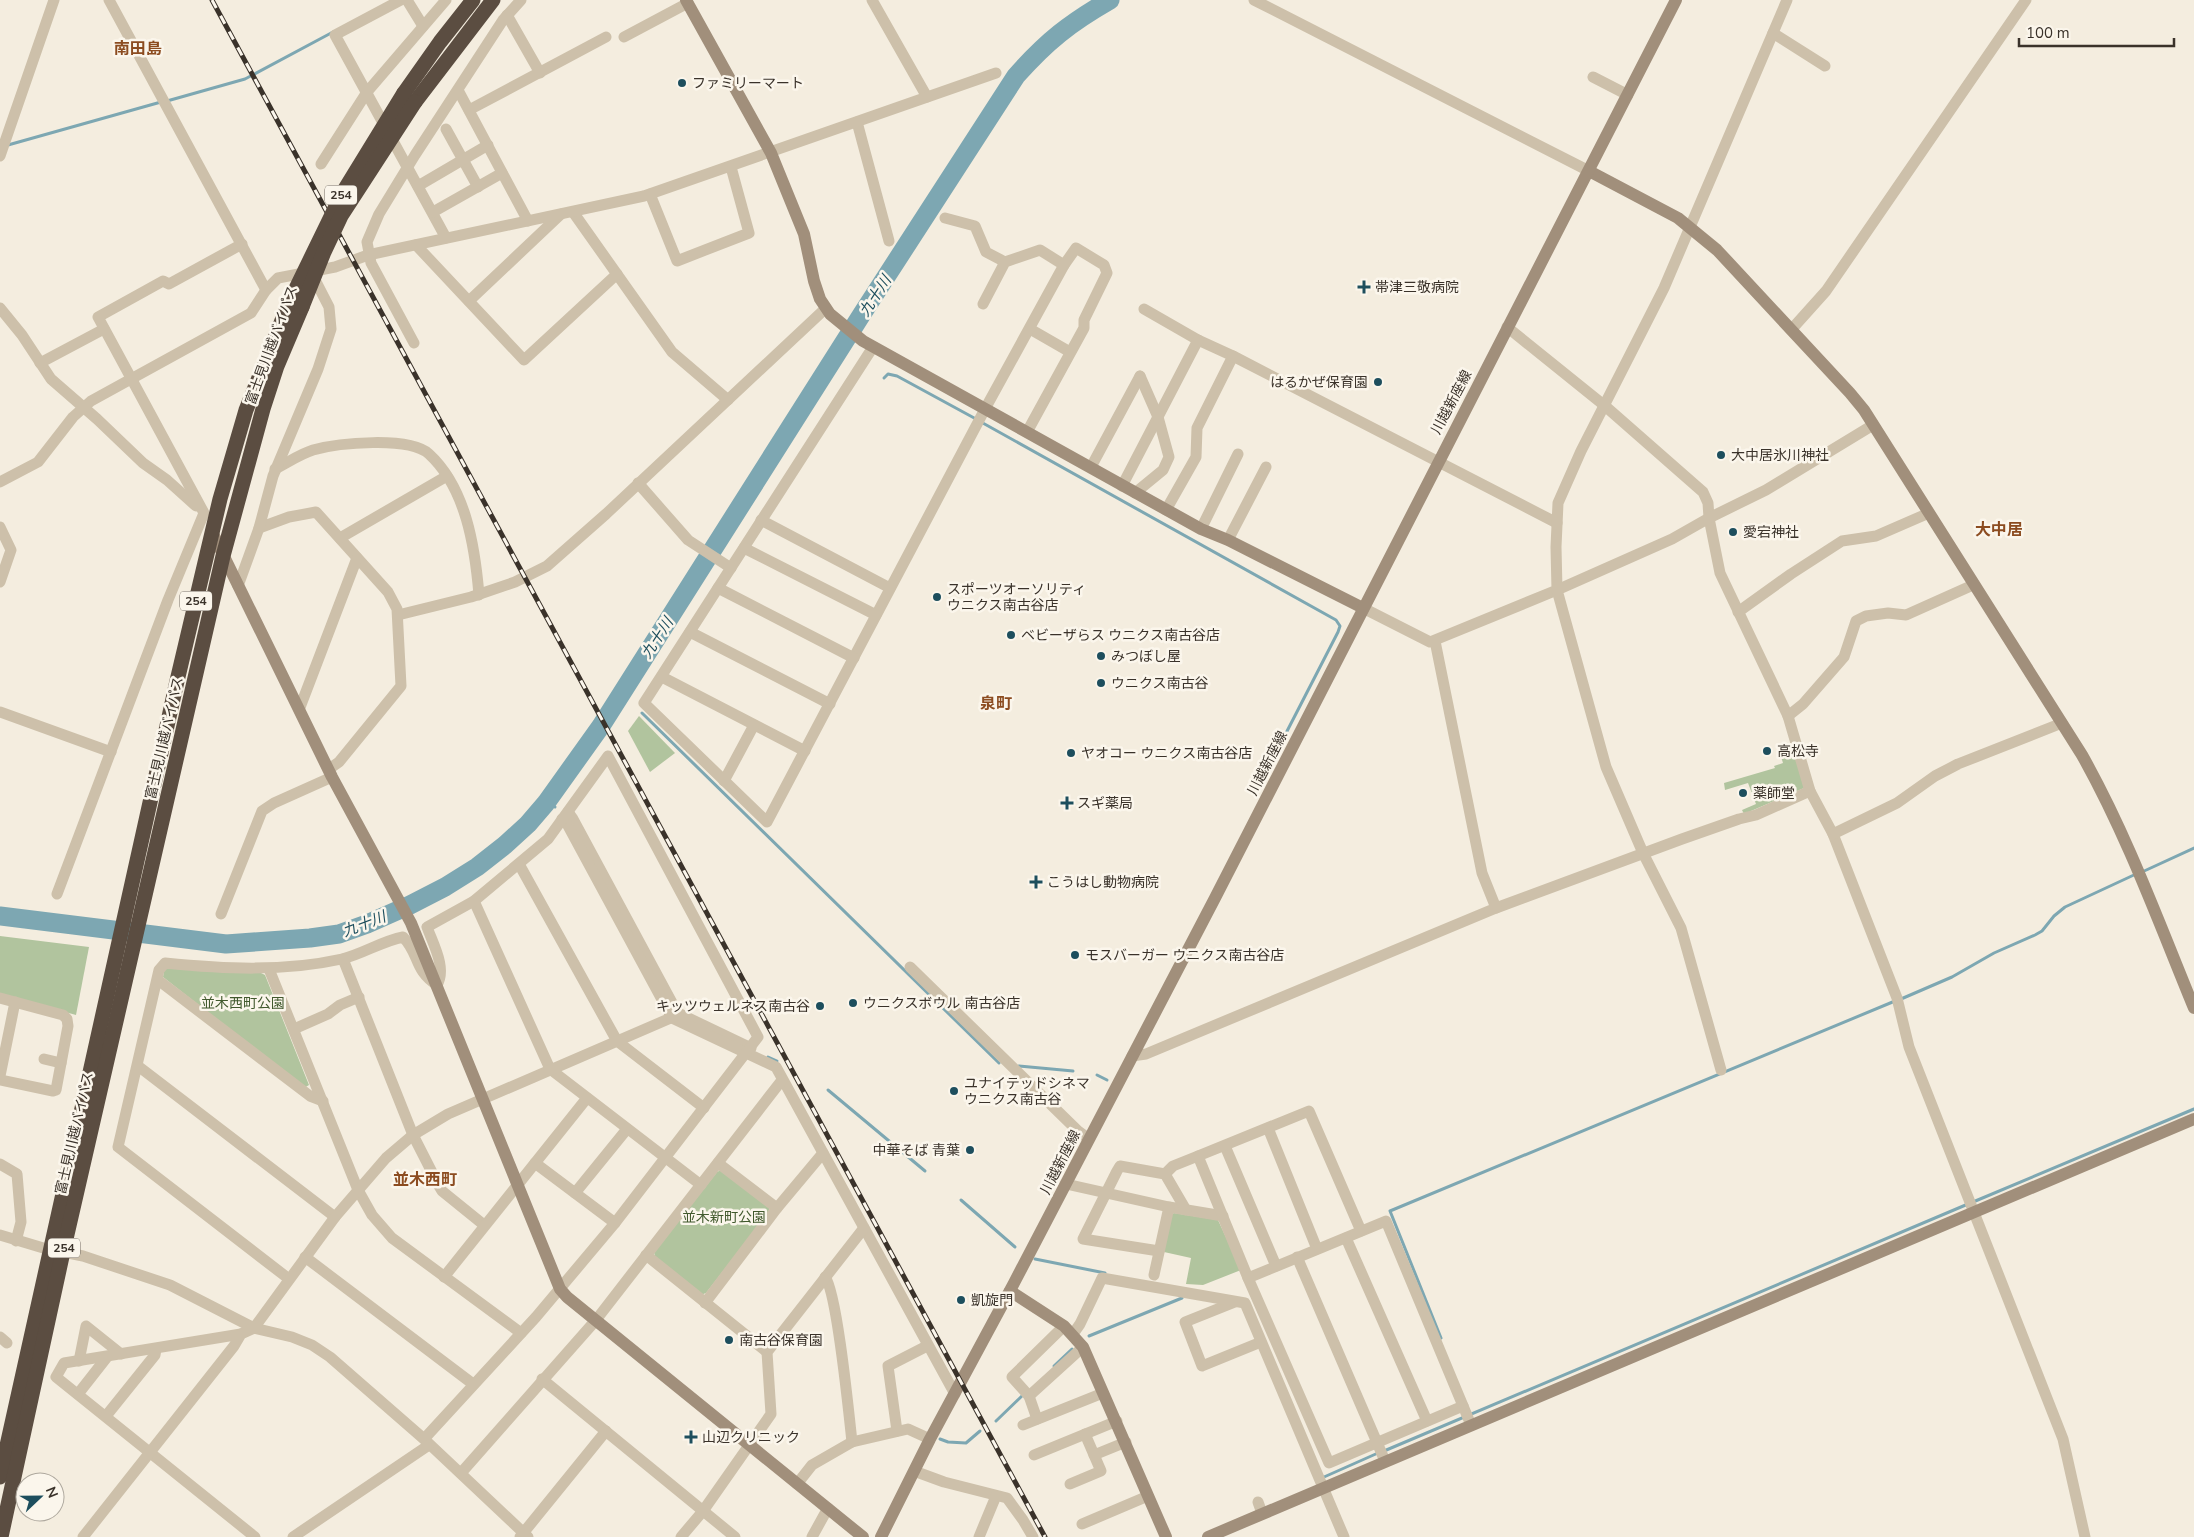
<svg xmlns="http://www.w3.org/2000/svg" width="2194" height="1537" viewBox="0 0 2194 1537" font-family="'Nunito Sans','Noto Sans JP',sans-serif">
  <rect width="100%" height="100%" fill="#f4eddf"/>
  <g fill="#b1c49e">
    <path d="M639,716L675,753L650,772L628,731Z"/>
    <path d="M1792,744L1804,788L1744,814L1742,810L1756,804L1748,783L1725,790L1724,783L1775,768L1774,766L1783,763L1778,747Z"/>
    <path d="M0,936L89,947L76,1015L0,994Z"/>
    <path d="M167,968L261,973L265,975L309,1085L304,1088L163,977L164,971Z"/>
    <path d="M721,1170L769,1208V1212L706,1293L701,1295L655,1257L654,1252L717,1172Z"/>
    <path d="M1174,1213L1218,1220L1241,1270L1203,1285L1186,1284L1191,1258L1164,1252L1170,1215Z"/>
  </g>
  <g fill="none" stroke-linecap="round" stroke-linejoin="round">
    <g stroke="#7da7b2" stroke-width="3">
      <path d="M167,101L245,79L333,32"/>
      <path d="M8,145L161,102"/>
      <path d="M884,378L888,374L897,376L976,419"/>
      <path d="M981,422L1336,620L1340,626L1338,632L1284,737"/>
      <path d="M642,713L999,1063"/>
      <path d="M547,801L555,807"/>
      <path d="M2142,872L2194,848"/>
      <path d="M1901,999L1952,977L1994,953L2035,935L2042,931L2054,916L2065,907L2136,874"/>
      <path d="M768,1057L777,1061"/>
      <path d="M1019,1066L1073,1071"/>
      <path d="M1097,1075L1107,1080"/>
      <path d="M828,1090L925,1171"/>
      <path d="M961,1200L1015,1247"/>
      <path d="M1973,1202L2194,1109"/>
      <path d="M1035,1259L1105,1273"/>
      <path d="M1089,1336L1182,1298"/>
      <path d="M1441,1338L1390,1211L1895,1001"/>
      <path d="M1054,1366L1072,1349"/>
      <path d="M996,1421L1024,1394"/>
      <path d="M940,1439L948,1442L966,1443L980,1431"/>
      <path d="M1384,1451L1968,1204"/>
      <path d="M1324,1477L1378,1453"/>
    </g>
    <path stroke="#7da7b2" stroke-width="19" d="M0,916L226,944L310,938L339,934L367,924L410,905L445,887L477,867L505,845L528,824L546,803L601,726L862,314L1016,76C1047,41 1070,23 1110,0"/>
    <g stroke="#cdc0aa" stroke-width="11">
      <path d="M109,0L266,290"/>
      <path d="M401,0L335,35L446,238"/>
      <path d="M407,0L423,26"/>
      <path d="M872,0L927,97"/>
      <path d="M1254,0L1589,171"/>
      <path d="M507,15L540,73"/>
      <path d="M1773,33L1825,66"/>
      <path d="M624,37L688,3"/>
      <path d="M1593,77L1628,95"/>
      <path d="M458,90L528,221"/>
      <path d="M469,110L606,37"/>
      <path d="M857,122L889,241"/>
      <path d="M446,129L478,187"/>
      <path d="M0,156L54,0"/>
      <path d="M321,164L367,92L446,0"/>
      <path d="M418,186L488,145"/>
      <path d="M650,194L677,261L749,233L731,167"/>
      <path d="M433,212L502,173"/>
      <path d="M573,212L672,352L728,400"/>
      <path d="M945,218L975,226L986,252L1005,262"/>
      <path d="M416,245L524,360L617,274"/>
      <path d="M469,301L561,214"/>
      <path d="M0,308L22,335L51,379L97,419L143,463L167,480L196,506"/>
      <path d="M1144,309L1198,340L1233,356L1197,428L1196,457L1166,510"/>
      <path d="M1507,327L1605,406L1703,492L1708,503L1709,518L1720,573L1788,716L1810,791L1833,834L1897,998L1909,1047L2063,1439L2085,1537"/>
      <path d="M1030,329L1070,352"/>
      <path d="M1791,330L1826,291L2026,0"/>
      <path d="M414,343L371,263L367,242L379,214L415,155L503,20L521,0"/>
      <path d="M873,347L644,703L767,822L985,409L1064,265L1040,250L1005,262L983,304"/>
      <path d="M1233,356L1557,523"/>
      <path d="M40,363L104,329"/>
      <path d="M1027,432L1084,328V320L1107,273L1104,265L1076,248L1064,265"/>
      <path d="M1091,467L1140,376"/>
      <path d="M275,469C287,463 300,454 313,450C338,443 409,436 429,454C466,488 475,547 479,595"/>
      <path d="M0,482L38,462L73,417L91,401L251,313L266,290L278,278L335,267L368,255L644,196L996,73"/>
      <path d="M638,483L688,540L731,568"/>
      <path d="M1122,486L1198,340"/>
      <path d="M1135,493L1163,470L1169,457L1158,417L1140,376"/>
      <path d="M761,520L890,588"/>
      <path d="M0,527L11,550L0,582"/>
      <path d="M259,528L289,517L316,512L388,592L397,609L401,686L339,762L329,769"/>
      <path d="M1201,529L1238,454"/>
      <path d="M340,538L447,476"/>
      <path d="M1228,540L1266,467"/>
      <path d="M744,548L876,615"/>
      <path d="M238,586L259,528L273,476L318,369L331,329L329,307L311,272"/>
      <path d="M718,588L854,658"/>
      <path d="M1363,608L1430,642L1557,590L1556,547L1558,503L1581,451L1664,288L1787,0"/>
      <path d="M1738,612L1791,574L1842,541L1876,536L1929,513"/>
      <path d="M398,615L471,597L515,582L547,566L606,514L826,308"/>
      <path d="M690,632L830,704"/>
      <path d="M662,677L805,751"/>
      <path d="M299,710L357,558"/>
      <path d="M0,712L111,752"/>
      <path d="M1788,716L1803,704L1844,657L1856,621L1866,616L1888,613L1906,615L1973,585"/>
      <path d="M724,781L754,725"/>
      <path d="M568,812L573,819L676,1010L680,1014L751,1048"/>
      <path d="M562,819L567,824L672,1018L776,1067L955,1394"/>
      <path d="M1833,834L1897,803L1935,776L1958,764L2062,723"/>
      <path d="M519,864L617,1041L704,1108"/>
      <path d="M57,894L168,600L204,513L98,317L163,281L169,284L242,244"/>
      <path d="M474,901L550,1069L701,1185"/>
      <path d="M1496,908L1682,839L1739,819L1756,815L1810,791"/>
      <path d="M221,914L262,811L274,803L332,777"/>
      <path d="M343,959L413,1135L439,1186L442,1191L484,1225"/>
      <path d="M910,967L1078,1131L1089,1139"/>
      <path d="M269,969L358,1190L372,1215L392,1238L521,1333"/>
      <path d="M158,980L310,1096L323,1101"/>
      <path d="M0,998L63,1015L67,1019L68,1026L56,1090L53,1091L0,1080"/>
      <path d="M294,1029L328,1014L340,1005L359,997"/>
      <path d="M1132,1056L1146,1054L1496,908L1482,873L1435,641"/>
      <path d="M44,1059L61,1063"/>
      <path d="M138,1066L335,1217"/>
      <path d="M1721,1070L1681,928L1643,853L1606,767L1557,590L1672,539L1709,518L1766,490L1873,425"/>
      <path d="M0,1076L15,1002"/>
      <path d="M1268,1128L1317,1249"/>
      <path d="M1225,1146L1276,1266"/>
      <path d="M535,1163L615,1223"/>
      <path d="M718,1163L777,1208"/>
      <path d="M0,1164L17,1174L21,1222L16,1241"/>
      <path d="M1165,1174L1173,1166L1198,1156"/>
      <path d="M1066,1184L1169,1207L1223,1216"/>
      <path d="M575,1193L627,1129"/>
      <path d="M1361,1231L1309,1111L1198,1156L1248,1278L1329,1463L1463,1406"/>
      <path d="M0,1235L50,1250"/>
      <path d="M1346,1238L1427,1421"/>
      <path d="M1159,1251L1083,1239L1117,1171L1120,1166L1165,1174L1186,1210"/>
      <path d="M63,1252L83,1256L170,1285L254,1328L292,1337L312,1345L330,1357L424,1439L528,1537"/>
      <path d="M646,1255L767,1352"/>
      <path d="M305,1257L473,1384"/>
      <path d="M1297,1257L1385,1461"/>
      <path d="M1154,1275L1169,1207"/>
      <path d="M444,1277L587,1098"/>
      <path d="M825,1277C837,1292 849,1415 852,1442"/>
      <path d="M1248,1278L1386,1221L1471,1425"/>
      <path d="M289,1279L118,1147L159,970L165,963C225,969 283,972 342,959C363,954 382,941 403,937C420,954 413,969 437,985C447,968 433,944 427,927L474,901L548,839L608,756L758,1037L615,1223L536,1317L424,1439"/>
      <path d="M1235,1302L1185,1322L1202,1366L1261,1342"/>
      <path d="M705,1303L777,1208L823,1153"/>
      <path d="M241,1334L64,1363L56,1377L255,1537"/>
      <path d="M1073,1334L1080,1324L1102,1278L1245,1303L1344,1537"/>
      <path d="M0,1337L7,1343"/>
      <path d="M79,1361L86,1326L121,1354"/>
      <path d="M542,1379L735,1537"/>
      <path d="M78,1394L107,1357"/>
      <path d="M1029,1396L1083,1347"/>
      <path d="M106,1416L155,1355L156,1349"/>
      <path d="M1037,1419L1029,1396L1012,1377L1064,1326"/>
      <path d="M1023,1425L1103,1393"/>
      <path d="M897,1431L888,1366L927,1346"/>
      <path d="M1034,1455L1117,1421"/>
      <path d="M1094,1455L1126,1442"/>
      <path d="M914,1471L944,1482L1007,1498L1023,1520L1033,1537"/>
      <path d="M461,1473L596,1320L782,1080"/>
      <path d="M797,1484L812,1465L852,1442L908,1429L930,1439"/>
      <path d="M1070,1484L1101,1471L1085,1434"/>
      <path d="M1258,1502L1262,1513"/>
      <path d="M1082,1524L1148,1496"/>
      <path d="M83,1537L234,1346L241,1334L254,1328L335,1217L386,1158L413,1135L448,1114L680,1014"/>
      <path d="M293,1537L429,1445"/>
      <path d="M520,1537L606,1431"/>
      <path d="M681,1537L703,1511L771,1414L767,1352L864,1228"/>
      <path d="M812,1537L828,1508"/>
      <path d="M979,1537L996,1496"/>
    </g>
    <g stroke="#a18f7b" stroke-width="12">
      <path d="M686,0L771,153L804,234L814,281L820,299L830,314L863,341L1201,529L1228,540L1363,608"/>
      <path d="M1589,171L1678,218L1717,250L1850,393L1864,410L2082,755C2127,835 2159,923 2194,1008"/>
      <path d="M213,534L332,777L411,923L560,1289L567,1297L863,1537"/>
      <path d="M1010,1291L1064,1326L1083,1347L1166,1537"/>
      <path d="M881,1537L930,1439L1014,1283L1215,898L1676,0"/>
      <path d="M1208,1537L2194,1119"/>
    </g>
    <g stroke="#5b4d41" stroke-width="15">
      <path d="M404,93L440,42L473,0"/>
      <path d="M415,102L493,0"/>
      <path d="M0,1477L177,681L220,499L246,410L289,303"/>
      <path d="M1,1537L63,1252L223,556L263,409L277,366L302,307"/>
    </g>
    <defs>
      <path id="rail" d="M212,0L1045,1537"/>
    </defs>
    <use href="#rail" stroke="#3a322a" stroke-width="5"/>
    <use href="#rail" stroke="#fbf6ec" stroke-width="3" stroke-dasharray="9" stroke-linecap="butt"/>
    <g stroke="#5b4d41" stroke-width="15">
      <path d="M289,303L342,194L404,93"/>
      <path d="M302,307L324,252L341,216L415,102"/>
    </g>
  </g>
  <g fill="#1d4e5d" stroke="#fbf6ec" stroke-width="2">
    <circle cx="682" cy="83" r="5"/>
    <path d="M1361.5 279.5h5v5h5v5h-5v5h-5v-5h-5v-5h5z"/>
    <circle cx="1378" cy="382" r="5"/>
    <circle cx="1721" cy="455" r="5"/>
    <circle cx="1733" cy="532" r="5"/>
    <circle cx="937" cy="597" r="5"/>
    <circle cx="1011" cy="635" r="5"/>
    <circle cx="1101" cy="656" r="5"/>
    <circle cx="1101" cy="683" r="5"/>
    <circle cx="1767" cy="751" r="5"/>
    <circle cx="1071" cy="753" r="5"/>
    <circle cx="1743" cy="793" r="5"/>
    <path d="M1064.5 795.5h5v5h5v5h-5v5h-5v-5h-5v-5h5z"/>
    <path d="M1033.5 874.5h5v5h5v5h-5v5h-5v-5h-5v-5h5z"/>
    <circle cx="1075" cy="955" r="5"/>
    <circle cx="853" cy="1003" r="5"/>
    <circle cx="820" cy="1006" r="5"/>
    <circle cx="954" cy="1091" r="5"/>
    <circle cx="970" cy="1150" r="5"/>
    <circle cx="961" cy="1300" r="5"/>
    <circle cx="729" cy="1340" r="5"/>
    <path d="M688.5 1429.5h5v5h5v5h-5v5h-5v-5h-5v-5h5z"/>
  </g>
  <g text-anchor="middle" stroke-width="5" stroke-linejoin="round" paint-order="stroke">
    <g fill="#fbf6ec" stroke="#746d64" stroke-width="1">
      <rect x="325" y="185.5" width="32" height="19" rx="4"/>
      <rect x="180" y="591.5" width="32" height="19" rx="4"/>
      <rect x="48" y="1238.5" width="32" height="19" rx="4"/>
    </g>
    <g font-size="12" font-weight="bold" fill="#3a322a">
      <text x="341" y="199">254</text>
      <text x="196" y="605">254</text>
      <text x="64" y="1252">254</text>
    </g>
    <g font-size="14" fill="#3a322a" stroke="#fbf6ec" text-anchor="start">
      <text x="692" y="88">ファミリーマート</text>
      <text x="1375" y="292">帯津三敬病院</text>
      <text x="1368" y="387" text-anchor="end">はるかぜ保育園</text>
      <text x="1731" y="460">大中居氷川神社</text>
      <text x="1743" y="537">愛宕神社</text>
      <text x="947" y="594">スポーツオーソリティ<tspan x="947" dy="16">ウニクス南古谷店</tspan></text>
      <text x="1021" y="640">ベビーザらス ウニクス南古谷店</text>
      <text x="1111" y="661">みつぼし屋</text>
      <text x="1111" y="688">ウニクス南古谷</text>
      <text x="1777" y="756">高松寺</text>
      <text x="1081" y="758">ヤオコー ウニクス南古谷店</text>
      <text x="1753" y="798">薬師堂</text>
      <text x="1077" y="808">スギ薬局</text>
      <text x="1047" y="887">こうはし動物病院</text>
      <text x="1085" y="960">モスバーガー ウニクス南古谷店</text>
      <text x="863" y="1008">ウニクスボウル 南古谷店</text>
      <text x="810" y="1011" text-anchor="end">キッツウェルネス南古谷</text>
      <text x="964" y="1088">ユナイテッドシネマ<tspan x="964" dy="16">ウニクス南古谷</tspan></text>
      <text x="960" y="1155" text-anchor="end">中華そば 青葉</text>
      <text x="971" y="1305">凱旋門</text>
      <text x="739" y="1345">南古谷保育園</text>
      <text x="702" y="1442">山辺クリニック</text>
    </g>
    <g font-size="14" fill="#3a322a" stroke="#fbf6ec">
      <text transform="translate(271 345) rotate(-70)" y="5">富士見川越バイパス</text>
      <text transform="translate(1451 402) rotate(-62)" y="5">川越新座線</text>
      <text transform="translate(164 738) rotate(-77)" y="5">富士見川越バイパス</text>
      <text transform="translate(1267 763) rotate(-63)" y="5">川越新座線</text>
      <text transform="translate(74 1133) rotate(-77)" y="5">富士見川越バイパス</text>
      <text transform="translate(1060 1162) rotate(-63)" y="5">川越新座線</text>
    </g>
    <g font-size="14" fill="#41592d" stroke="#fbf6ec">
      <text x="243" y="1008">並木西町公園</text>
      <text x="724" y="1222">並木新町公園</text>
    </g>
    <g font-size="15" font-style="italic" fill="#1d4e5d" stroke="#fbf6ec">
      <text transform="translate(875 296) rotate(-57)" y="5">九十川</text>
      <text transform="translate(657 638) rotate(-57)" y="5">九十川</text>
      <text transform="translate(364 924) rotate(-21)" y="5">九十川</text>
    </g>
    <g font-size="16" font-weight="bold" fill="#8c4c20" stroke="#fbf6ec">
      <text x="138" y="54">南田島</text>
      <text x="1999" y="535">大中居</text>
      <text x="996" y="709">泉町</text>
      <text x="425" y="1185">並木西町</text>
    </g>
  </g>
  <g transform="translate(40 1497) rotate(68)"><circle r="24" fill="#fbf6ec" stroke="#aea89e"/>
  <path d="M0-4L9 19L0 12L-9 19Z" fill="#1d4e5d"/>
  <text y="-8" font-size="14" font-weight="bold" text-anchor="middle" fill="#3a322a">N</text>
  </g>
  <path d="M2019 38v8h155v-8" fill="none" stroke="#3a322a" stroke-width="2.5"/>
  <text x="2026" y="38" font-size="15" fill="#3a322a" stroke="#fbf6ec" stroke-width="4" paint-order="stroke">100 m</text>
</svg>
